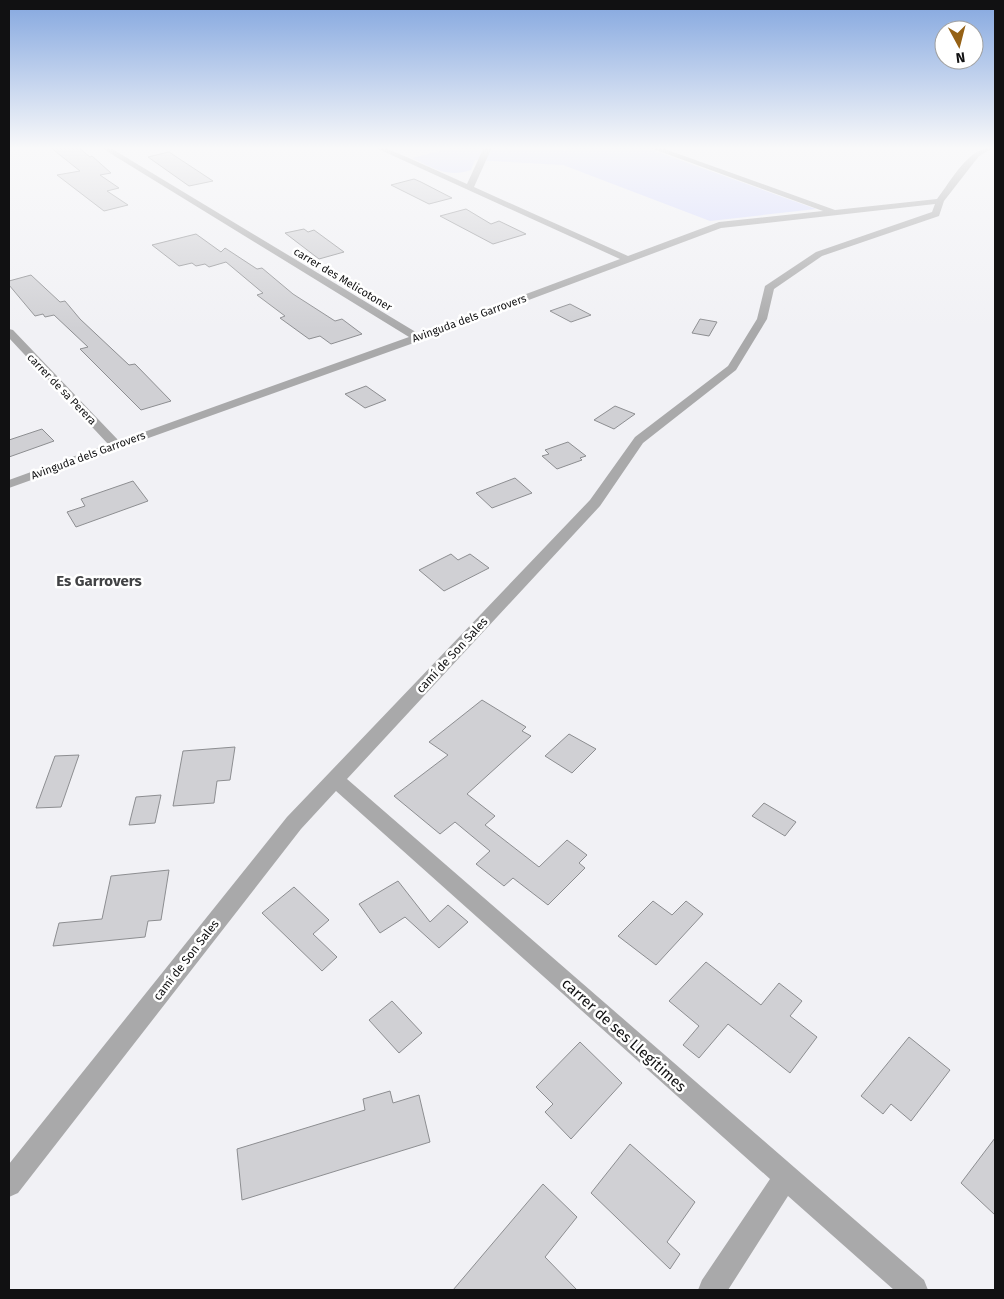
<svg xmlns="http://www.w3.org/2000/svg" width="1004" height="1299" viewBox="0 0 1004 1299" font-family="'Fira Sans',sans-serif">
  <rect width="100%" height="100%" fill="#f1f1f5"/>
  <path fill="#d5d9fe" d="M455,147L566,151L568,147H643L816,209L710,221L563,165L475,160L471,170C447,178 433,168 412,158Z"/>
  <g fill="#d0d0d4" stroke="#8d8e91">
    <path d="M50,147H78L90,157L92,156L111,173L100,175L119,188L107,191L128,205L104,211L57,175L80,171Z"/>
    <path d="M169,152L213,181L189,186L148,157Z"/>
    <path d="M414,179L421,182L452,198L429,204L391,185Z"/>
    <path d="M466,209L491,224L499,221L526,234L493,244L440,216Z"/>
    <path d="M304,229L308,232L314,230L344,252L319,259L285,233Z"/>
    <path d="M196,234L221,252L225,248L257,269L262,268L293,294L335,321L342,319L362,334L331,344L320,336L309,339L280,318L285,316L257,295L263,293L226,262L209,267L205,264L196,266L192,263L179,266L152,245Z"/>
    <path d="M31,275L60,302L65,301L80,319L129,365L135,364L171,401L141,410L80,349L88,347L54,315L45,317L43,314L35,316L9,285V281Z"/>
    <path d="M570,304L591,315L571,322L550,311Z"/>
    <path d="M700,319L717,322L709,336L692,333Z"/>
    <path d="M366,386L386,400L365,408L345,394Z"/>
    <path d="M615,406L635,414L614,429L594,420Z"/>
    <path d="M42,429L54,441L9,457V440Z"/>
    <path d="M568,442L586,456L580,458L582,460L557,469L542,456L549,454L545,450Z"/>
    <path d="M515,478L532,493L492,508L476,493Z"/>
    <path d="M133,481L148,501L76,527L67,512L85,506L81,499Z"/>
    <path d="M451,554L458,560L470,554L489,568L444,591L419,570Z"/>
    <path d="M482,700L526,727L522,731L531,736L467,794L495,816L485,825L539,867L567,840L587,855L579,863L585,868L548,905L513,878L504,886L476,864L490,851L455,822L440,834L394,796L448,755L429,742Z"/>
    <path d="M569,734L596,749L572,773L545,756Z"/>
    <path d="M235,747L230,780L217,781L214,803L173,806L183,751Z"/>
    <path d="M79,755L61,807L36,808L55,756Z"/>
    <path d="M161,795L155,823L129,825L136,797Z"/>
    <path d="M764,803L796,822L785,836L752,816Z"/>
    <path d="M169,870L161,920L148,921L145,937L53,946L59,923L102,919L111,876Z"/>
    <path d="M398,881L430,922L448,905L468,922L439,948L405,917L380,933L359,904Z"/>
    <path d="M294,887L329,920L313,934L337,957L322,971L262,913Z"/>
    <path d="M653,901L672,915L686,901L703,914L656,965L618,936Z"/>
    <path d="M706,962L761,1005L779,983L802,1001L790,1016L817,1037L790,1073L728,1024L699,1058L683,1045L699,1026L669,1001Z"/>
    <path d="M392,1001L422,1033L399,1053L369,1020Z"/>
    <path d="M909,1037L950,1070L911,1121L891,1104L883,1114L861,1096Z"/>
    <path d="M580,1042L622,1083L571,1139L545,1112L553,1104L536,1087Z"/>
    <path d="M390,1091L393,1103L419,1095L430,1142L242,1200L237,1149L365,1110L363,1099Z"/>
    <path d="M995,1138V1215L961,1183Z"/>
    <path d="M630,1144L695,1202L667,1242L680,1254L670,1269L591,1193Z"/>
    <path d="M543,1184L577,1217L545,1257L577,1290H453Z"/>
  </g>
  <g fill="none" stroke-linecap="round" stroke-linejoin="round">
    <path fill="#a9a9aa" fill-rule="evenodd" d="M100,147H109L419,334L620,259L374,147H384L467,184L484,147H492L474,187L628,256L719,222L823,211L648,147H659L835,210L937,199C952,180 968,147 994,147L979,156L944,201L939,216L822,256L774,289L767,319L736,370L643,443L600,506L347,779L924,1280L928,1290H894L788,1196L728,1290H698L702,1280L770,1179L336,791L301,829L18,1193L9,1197V1164L287,817L590,500L635,437L728,366L757,319L765,286L816,252L932,212L935,204L721,228L422,340L9,488V480L108,444L9,338V329L13,330L119,441L409,337Z"/>
  </g>
  <linearGradient id="sky" x2="0" y2="1"><stop stop-color="#84a7df"/><stop offset="0.45" stop-color="#f9f9fa"/><stop offset="1" stop-color="#f9f9fa" stop-opacity="0"/></linearGradient>
  <rect width="1004" height="329" fill="url(#sky)"/>
  <g text-anchor="middle" stroke-width="5" stroke-linejoin="round" paint-order="stroke">
    <g font-size="11" fill="#111112" stroke="#fff">
      <text transform="translate(343 279) rotate(31)" y="4">carrer des Melicotoner</text>
      <text transform="translate(469 318) rotate(-20)" y="4">Avinguda dels Garrovers</text>
      <text transform="translate(62 389) rotate(46)" y="4">carrer de sa Perera</text>
      <text transform="translate(88 455) rotate(-20)" y="4">Avinguda dels Garrovers</text>
    </g>
    <g font-size="12" fill="#111112" stroke="#fff">
      <text transform="translate(452 655) rotate(-47)" y="4">camí de Son Sales</text>
      <text transform="translate(186 960) rotate(-52)" y="4">camí de Son Sales</text>
    </g>
    <g font-size="15" font-weight="bold" fill="#414244" stroke="#fff">
      <text x="99" y="586">Es Garrovers</text>
    </g>
    <g font-size="15" fill="#111112" stroke="#fff">
      <text transform="translate(624 1035) rotate(42)" y="5">carrer de ses Llegítimes</text>
    </g>
  </g>
  <rect width="1004" height="1299" fill="none" stroke="#111112" stroke-width="20"/>
  <g transform="translate(959 45) rotate(173)"><circle r="24" fill="#ffffff" stroke="#a0a0a0"/>
  <path d="M0-4L9 19L0 12L-9 19Z" fill="#956115"/>
  <text y="-8" font-size="14" font-weight="bold" text-anchor="middle" fill="#111112">N</text>
  </g>
</svg>
